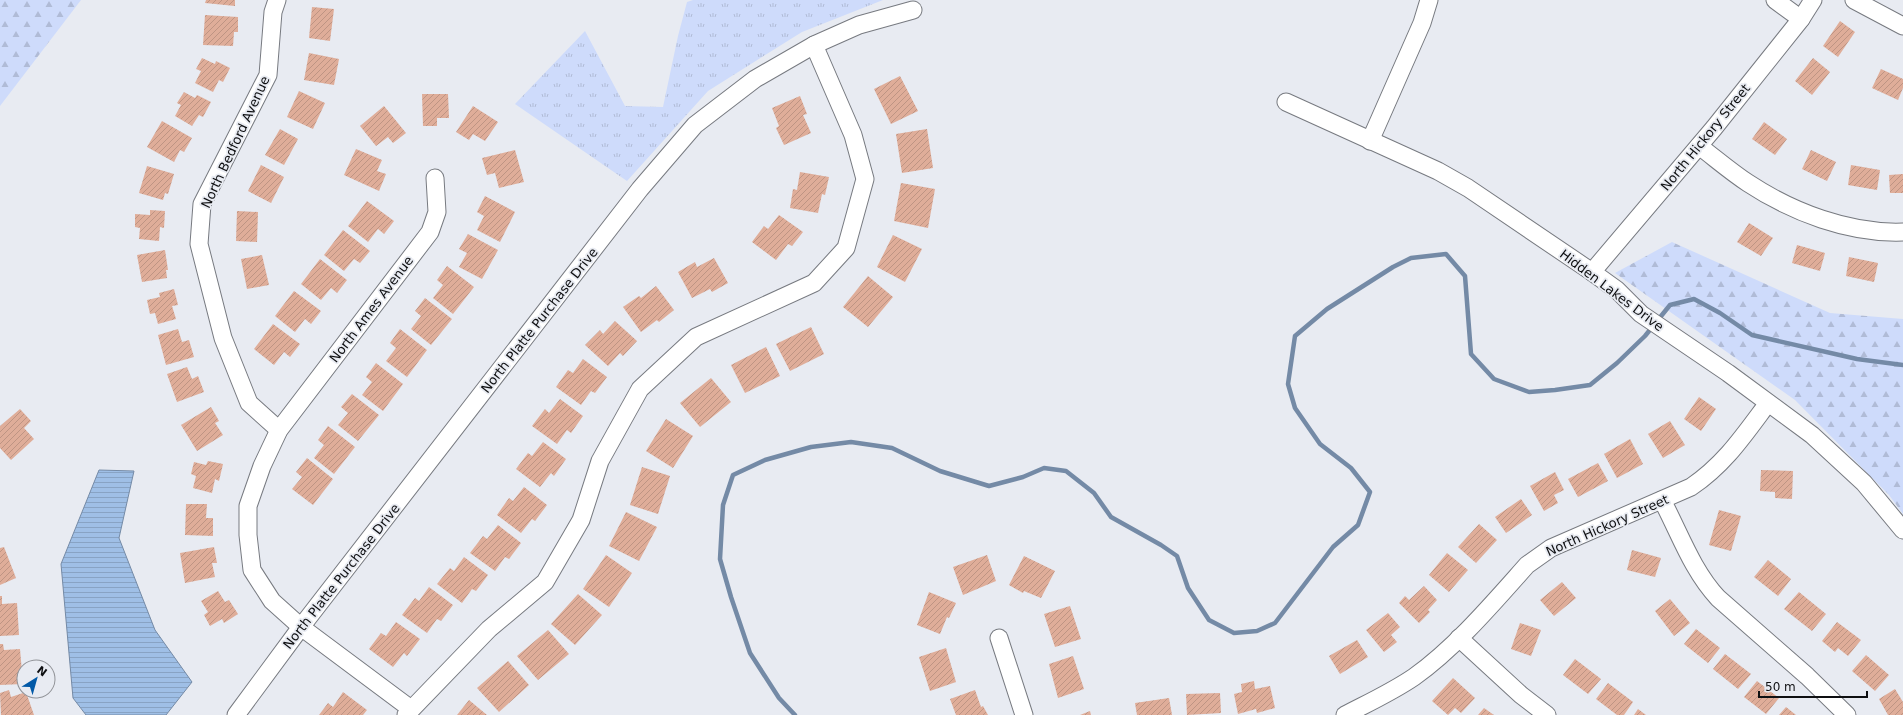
<svg xmlns="http://www.w3.org/2000/svg" width="1903" height="715" viewBox="0 0 1903 715" font-family="'DejaVu Sans',sans-serif">
  <defs>
    <pattern id="grass-tufts" width="24" height="20" patternUnits="userSpaceOnUse"><rect width="24" height="20" fill="#cedbfb"/><path d="M3 7l-1-3M5 7V3M7 7l1-3M15 17l-1-3M17 17v-4M19 17l1-3" fill="none" stroke="#b0bbd6"/></pattern>
    <pattern id="forest-firs" width="22" height="20" patternUnits="userSpaceOnUse"><rect width="22" height="20" fill="#cedbfb"/><path d="M5 1l3.5 6h-7zM16 11l3.5 6h-7z" fill="#b0bbd6"/></pattern>
    <pattern id="water-rules" width="6" height="5" patternUnits="userSpaceOnUse"><rect width="6" height="5" fill="#9fbfe6"/><path d="M0 2.5h6" fill="none" stroke="#88a3c4"/></pattern>
    <pattern id="building-hatch" width="6" height="6" patternUnits="userSpaceOnUse"><rect width="6" height="6" fill="#dfad99"/><path d="M-1 1l2-2M0 6l6-6M5 7l2-2" fill="none" stroke="#be9483"/></pattern>
  </defs>
  <rect width="100%" height="100%" fill="#e8ebf2"/>
  <path fill="url(#grass-tufts)" d="M693,0H883L802,32L708,91L627,181L515,104L585,31L625,106L663,107L678,36L687,2Z"/>
  <g fill="url(#forest-firs)">
    <path d="M0,0H81L0,106Z"/>
    <path d="M1672,242L1830,313L1903,319V514L1889,495L1795,400L1615,273Z"/>
  </g>
  <path fill="url(#water-rules)" stroke="#748aa6" d="M99,470L134,471L119,538L155,630L192,682L166,715H86L73,698L61,564Z"/>
  <g fill="none" stroke-linecap="round" stroke-linejoin="round">
    <path stroke="#748aa6" stroke-width="4.5" d="M795,715L779,698L750,653L731,597L720,559L723,505L733,475L765,460L811,447L851,442L892,448L940,471L989,486L1023,477L1044,468L1066,471L1094,493L1111,517L1161,545L1177,556L1188,588L1209,620L1234,633L1257,631L1275,623L1333,547L1358,525L1370,492L1351,468L1320,444L1295,408L1288,384L1295,336L1327,309L1393,267L1411,258L1446,254L1465,276L1471,354L1494,379L1529,392L1555,390L1590,385L1617,363L1645,336L1670,305L1694,299L1720,313L1752,335L1857,359L1903,365"/>
  </g>
  <g fill="url(#building-hatch)">
    <path d="M206,0H235V6L205,3Z"/>
    <path d="M312,7L334,9L330,41L309,38Z"/>
    <path d="M205,15L238,17V32H234L233,46L203,45Z"/>
    <path d="M1840,21L1855,32L1838,57L1823,46Z"/>
    <path d="M309,53L339,59L334,85L304,80Z"/>
    <path d="M202,58L215,64L216,61L230,68L223,82L219,80L213,92L195,83L201,71L196,69Z"/>
    <path d="M1813,58L1830,72L1812,95L1795,81Z"/>
    <path d="M1881,69L1903,79V88L1898,100L1872,88Z"/>
    <path d="M900,76L918,111L891,124L874,89Z"/>
    <path d="M299,91L325,103L313,129L287,117Z"/>
    <path d="M184,92L195,98L197,95L211,102L203,117L199,115L192,126L175,116L181,105L177,103Z"/>
    <path d="M422,94H448L449,118H437V126H423Z"/>
    <path d="M800,96L807,114L803,115L811,133L784,145L776,128L779,126L772,108Z"/>
    <path d="M384,106L406,133L393,143L388,137L376,146L360,126Z"/>
    <path d="M473,106L498,122L485,141L473,134L469,140L456,132Z"/>
    <path d="M162,121L192,138L184,152L180,150L174,162L147,147Z"/>
    <path d="M1764,122L1787,139L1775,155L1752,139Z"/>
    <path d="M280,129L298,139L284,165L265,155Z"/>
    <path d="M927,129L933,168L902,173L896,134Z"/>
    <path d="M356,149L382,160L377,171L386,174L379,191L344,175Z"/>
    <path d="M515,150L524,182L499,188L495,173L487,175L482,158Z"/>
    <path d="M1811,150L1836,162L1827,181L1802,169Z"/>
    <path d="M261,165L284,177L271,203L248,191Z"/>
    <path d="M1851,165L1880,170L1877,190L1848,185Z"/>
    <path d="M147,166L174,174L168,194L165,193L163,200L139,193Z"/>
    <path d="M800,172L829,177L825,195L822,194L818,213L790,208L793,189L797,190Z"/>
    <path d="M1903,174V193H1890L1889,175Z"/>
    <path d="M901,183L935,189L928,228L894,221Z"/>
    <path d="M485,196L515,212L500,242L477,230L484,216L477,212Z"/>
    <path d="M367,201L394,221L384,234L378,229L368,242L348,226Z"/>
    <path d="M150,210L165,211L164,228L160,227L159,241L139,239L140,228L135,227V214L150,215Z"/>
    <path d="M237,211L258,212L257,242L236,241Z"/>
    <path d="M779,215L803,232L792,246L788,244L776,260L752,242L764,226L768,229Z"/>
    <path d="M1749,223L1773,238L1761,256L1737,242Z"/>
    <path d="M343,230L370,251L360,263L354,259L344,271L324,255Z"/>
    <path d="M468,234L498,250L482,279L459,267L467,253L459,249Z"/>
    <path d="M893,235L922,249L905,282L877,267Z"/>
    <path d="M1797,245L1825,253L1820,271L1792,263Z"/>
    <path d="M165,250L168,270H166L167,278L142,282L137,255Z"/>
    <path d="M262,255L269,285L247,289L241,259Z"/>
    <path d="M1849,257L1878,263L1874,282L1846,276Z"/>
    <path d="M714,258L728,283L712,292L710,289L692,298L678,272L695,262L697,267Z"/>
    <path d="M320,259L347,280L337,293L331,288L321,300L301,284Z"/>
    <path d="M447,266L474,287L453,314L433,298L443,285L437,280Z"/>
    <path d="M868,276L893,297L868,327L843,307Z"/>
    <path d="M656,286L674,310L659,322L657,320L641,332L623,307L639,296L641,298Z"/>
    <path d="M174,289L178,305L172,306L176,319L158,324L155,313L150,314L147,300L160,297L159,293Z"/>
    <path d="M294,291L321,311L311,324L305,319L295,332L275,316Z"/>
    <path d="M425,298L452,319L431,345L411,329L421,316L415,311Z"/>
    <path d="M615,321L637,341L623,356L620,353L608,366L585,345L600,330L603,334Z"/>
    <path d="M273,324L300,344L290,357L284,352L274,365L254,349Z"/>
    <path d="M811,327L824,354L790,371L776,344Z"/>
    <path d="M178,329L182,342L189,340L194,357L166,365L158,335Z"/>
    <path d="M400,329L427,350L407,377L386,361L396,348L390,343Z"/>
    <path d="M766,347L780,376L745,393L731,365Z"/>
    <path d="M583,359L607,377L595,393L591,391L581,405L556,387L568,370L573,373Z"/>
    <path d="M376,363L403,384L383,411L362,395L372,382L366,377Z"/>
    <path d="M187,367L192,379L198,376L204,392L177,402L167,374Z"/>
    <path d="M711,378L731,402L700,427L680,403Z"/>
    <path d="M352,394L379,415L358,441L338,425L348,413L341,407Z"/>
    <path d="M1699,397L1716,409L1701,431L1684,419Z"/>
    <path d="M560,399L583,416L571,433L567,430L557,444L532,426L545,409L549,413Z"/>
    <path d="M211,407L219,421L215,423L223,435L197,451L181,425Z"/>
    <path d="M20,409L31,421L24,428L34,439L11,460L0,448V426Z"/>
    <path d="M666,419L693,436L673,468L646,451Z"/>
    <path d="M1670,421L1685,445L1663,458L1648,434Z"/>
    <path d="M328,426L355,447L334,474L314,458L324,445L318,440Z"/>
    <path d="M1630,439L1643,464L1617,478L1604,454Z"/>
    <path d="M543,442L566,459L554,476L551,473L540,487L516,469L528,453L532,456Z"/>
    <path d="M307,458L333,479L313,505L292,489L302,477L296,472Z"/>
    <path d="M208,461L223,464L219,481L215,479L212,493L193,488L196,476L191,474L194,462L206,465Z"/>
    <path d="M1598,463L1608,481L1578,497L1568,479Z"/>
    <path d="M642,467L670,476L658,514L630,505Z"/>
    <path d="M1761,470L1793,471L1792,499L1775,498V492L1760,491Z"/>
    <path d="M1555,472L1564,490L1554,495L1558,503L1544,511L1530,486Z"/>
    <path d="M524,487L547,505L535,521L532,519L521,533L497,515L509,498L513,501Z"/>
    <path d="M1521,499L1532,515L1506,533L1495,517Z"/>
    <path d="M186,504H207L206,518H213V536L185,535Z"/>
    <path d="M1719,510L1741,516L1731,551L1709,545Z"/>
    <path d="M626,512L657,527L639,561L609,546Z"/>
    <path d="M1479,524L1497,540L1476,563L1458,547Z"/>
    <path d="M498,525L521,543L509,559L505,557L495,571L470,553L483,536L487,539Z"/>
    <path d="M4,547L16,578L0,585V548Z"/>
    <path d="M214,547L217,563H212L215,577L185,583L180,553Z"/>
    <path d="M1632,550L1661,558L1655,577L1627,570Z"/>
    <path d="M1447,553L1468,570L1449,592L1429,575Z"/>
    <path d="M606,555L632,573L609,607L583,589Z"/>
    <path d="M987,555L996,581L963,595L953,567Z"/>
    <path d="M1024,556L1055,571L1041,598L1024,591L1023,593L1009,585Z"/>
    <path d="M464,557L488,575L476,591L472,589L462,603L437,584L450,568L454,571Z"/>
    <path d="M1768,560L1791,579L1778,596L1754,577Z"/>
    <path d="M1562,582L1576,598L1554,616L1540,600Z"/>
    <path d="M1424,586L1437,600L1428,610L1430,612L1419,623L1399,603L1405,596L1409,600Z"/>
    <path d="M429,587L453,605L441,621L437,619L427,633L402,615L415,598L419,601Z"/>
    <path d="M218,591L225,602L229,600L238,614L224,623L222,619L210,626L204,615L208,612L201,601Z"/>
    <path d="M929,592L956,603L949,618L947,617L940,634L917,625Z"/>
    <path d="M1799,592L1826,614L1812,631L1784,609Z"/>
    <path d="M578,594L602,615L575,645L551,624Z"/>
    <path d="M0,596H2V604L17,603L19,635L0,636Z"/>
    <path d="M1670,599L1690,623L1674,636L1655,611Z"/>
    <path d="M1070,606L1081,639L1055,647L1044,614Z"/>
    <path d="M1388,613L1400,627L1391,635L1397,642L1384,652L1366,630Z"/>
    <path d="M396,622L420,639L407,656L404,653L393,667L369,649L381,633L386,636Z"/>
    <path d="M1837,622L1861,640L1848,656L1838,648L1835,652L1822,641Z"/>
    <path d="M1520,623L1541,630L1531,656L1511,649Z"/>
    <path d="M1696,629L1720,648L1708,663L1684,644Z"/>
    <path d="M548,630L569,654L538,680L517,656Z"/>
    <path d="M1357,640L1368,657L1340,674L1329,656Z"/>
    <path d="M0,644H3L4,650L20,649L23,684L0,685Z"/>
    <path d="M946,648L956,682L930,691L919,657Z"/>
    <path d="M1725,654L1751,674L1738,689L1713,669Z"/>
    <path d="M1866,655L1889,675L1875,691L1852,671Z"/>
    <path d="M1073,656L1084,689L1058,698L1049,664Z"/>
    <path d="M1575,659L1601,679L1588,694L1563,675Z"/>
    <path d="M508,661L529,685L499,712L477,688Z"/>
    <path d="M1453,678L1475,698L1461,713L1455,708L1448,715L1432,701Z"/>
    <path d="M1254,681L1255,689L1270,686L1275,708L1257,713L1256,709L1238,714L1234,694L1242,692L1241,684Z"/>
    <path d="M1757,681L1779,698L1766,714L1744,697Z"/>
    <path d="M1608,683L1633,702L1624,715H1617L1596,699Z"/>
    <path d="M1895,689L1903,702V715H1888L1879,699Z"/>
    <path d="M9,690L11,697L26,692L34,715H1L0,693Z"/>
    <path d="M975,690L981,707L983,706L988,715H956L950,699Z"/>
    <path d="M343,692L367,710L363,715H319L328,703L333,707Z"/>
    <path d="M1220,693L1221,713L1187,715L1186,694Z"/>
    <path d="M1169,698L1172,715H1137L1135,703Z"/>
    <path d="M469,700L487,715H457Z"/>
    <path d="M1786,707L1796,715H1779Z"/>
    <path d="M1484,708L1494,715H1478Z"/>
    <path d="M1638,709L1646,715H1634Z"/>
    <path d="M1090,711L1091,715H1080Z"/>
  </g>
  <g fill="none" stroke-linecap="round" stroke-linejoin="round">
    <defs>
      <g id="street">
        <path d="M277,0L273,12L268,75L202,204L199,244L223,338L249,403L279,430"/>
        <path d="M1775,0L1801,19"/>
        <path d="M1854,0L1903,26"/>
        <path d="M1286,102L1438,171L1468,188L1592,272L1617,290L1641,314L1728,373L1812,435L1864,483L1903,530"/>
        <path d="M1370,141L1422,23L1429,0"/>
        <path d="M1699,146C1715,158 1731,172 1748,183C1792,212 1849,234 1903,232"/>
        <path d="M1592,272L1714,128L1801,19L1813,0"/>
        <path d="M1662,500C1680,534 1692,570 1718,598L1807,676L1847,715"/>
        <path d="M999,638L1024,715"/>
        <path d="M1459,638L1521,695L1547,715"/>
        <path d="M411,709L301,627L272,601L252,570L248,535V506L262,466L279,430L430,232L437,212L435,178"/>
        <path d="M236,715L301,627L640,189L695,125L755,79L814,45L859,25L913,10"/>
        <path d="M406,715L489,629L545,582L581,520L600,461L640,389L696,337L814,283L846,248L865,179L853,135L814,45"/>
        <path d="M1345,715C1368,703 1392,692 1414,677C1455,648 1494,602 1527,565L1551,548L1691,487C1725,464 1744,435 1768,403"/>
      </g>
    </defs>
    <use href="#street" stroke="#777a80" stroke-width="19"/>
    <use href="#street" stroke="#fff" stroke-width="17"/>
  </g>
  <g text-anchor="middle" stroke-width="3.5" stroke-linejoin="round" paint-order="stroke">
    <g font-size="13" fill="#0e0f11" stroke="#e8ebf2">
      <text transform="translate(1705 137) rotate(-51)" y="5">North Hickory Street</text>
      <text transform="translate(235 142) rotate(-65)" y="5">North Bedford Avenue</text>
      <text transform="translate(1612 290) rotate(37)" y="5">Hidden Lakes Drive</text>
      <text transform="translate(371 309) rotate(-53)" y="5">North Ames Avenue</text>
      <text transform="translate(539 320) rotate(-52)" y="5">North Platte Purchase Drive</text>
      <text transform="translate(1607 525) rotate(-24)" y="5">North Hickory Street</text>
      <text transform="translate(341 576) rotate(-52)" y="5">North Platte Purchase Drive</text>
    </g>
  </g>
  <g transform="translate(36 679) rotate(37)"><circle r="19" fill="#e8ebf2" stroke="#919398"/>
  <path d="M0-3L7 15L0 10L-7 15Z" fill="#0259a7"/>
  <text y="-6" font-size="11" font-weight="bold" text-anchor="middle" fill="#0e0f11">N</text>
  </g>
  <path d="M1759 691v6h108v-6" fill="none" stroke="#0e0f11" stroke-width="2"/>
  <text x="1765" y="691" font-size="12" fill="#0e0f11" stroke="#e8ebf2" stroke-width="3" paint-order="stroke">50 m</text>
</svg>
